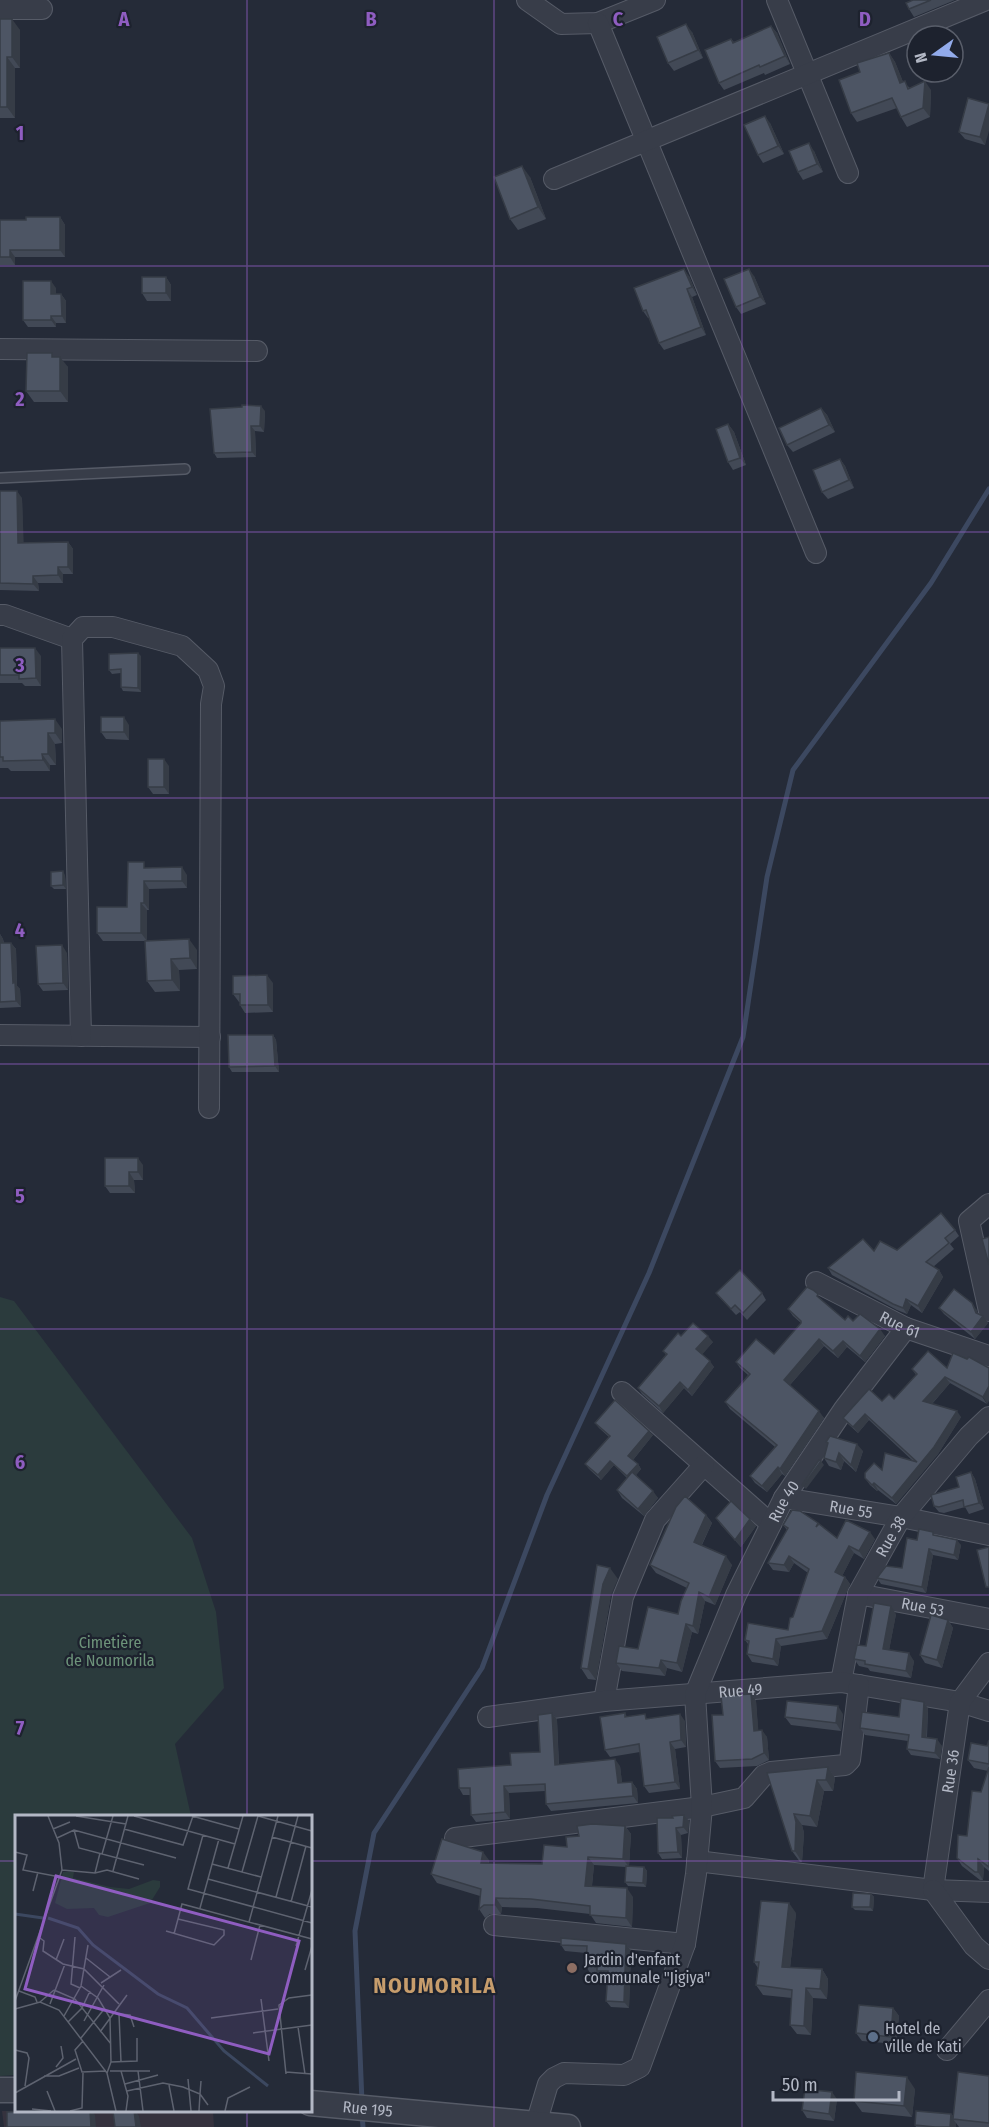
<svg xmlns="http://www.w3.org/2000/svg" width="989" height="2127" viewBox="0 0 989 2127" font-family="'Fira Sans Condensed',sans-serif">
  <rect width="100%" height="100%" fill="#252b38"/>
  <path fill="#35323e" d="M2,2111H213L214,2127H4Z"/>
  <path fill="#2b3b3d" d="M0,1297L14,1301L192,1538L216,1612L224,1688L175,1744L191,1816H16V2075L0,2076Z"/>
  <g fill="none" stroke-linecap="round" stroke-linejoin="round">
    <g stroke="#3c4860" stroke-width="5">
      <path d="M362,2102L355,1931L374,1833L482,1668L547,1495L649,1273L743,1037L767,877L793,770L931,583L989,489"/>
      <path d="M362,2114L363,2127"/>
    </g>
    <defs>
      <path id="service" d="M0,478L185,469"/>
      <g id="minor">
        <path d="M527,0L561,24L598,23L655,0"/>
        <path d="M777,0L848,173"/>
        <path d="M0,9H42"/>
        <path d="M598,23L816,553"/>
        <path d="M554,179L986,0"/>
        <path d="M0,349L257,351"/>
        <path d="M0,615H5L72,639"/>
        <path d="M0,1035L210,1037"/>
        <path d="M81,1036L72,639L83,627H113L182,646L208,670L214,686L211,704L209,1108"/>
        <path d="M989,1204L969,1221L989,1311"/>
        <path id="s1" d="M816,1282L906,1328L989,1356"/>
        <path d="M622,1392L771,1524"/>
        <path id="s2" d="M784,1498L901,1517L989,1535"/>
        <path id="s3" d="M858,1594L989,1619"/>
        <path id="s4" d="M841,1682L858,1594L901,1517L969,1436L989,1417"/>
        <path d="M604,1701L623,1597L655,1520L704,1465"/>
        <path id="s5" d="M488,1717L604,1701L841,1682L960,1702L989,1711"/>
        <path d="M455,1838L702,1807L744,1798L764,1775L771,1772L845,1765L850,1760L859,1685"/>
        <path d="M697,1861L933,1890L989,1892"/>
        <path id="s6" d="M933,1890L960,1702L989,1663"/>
        <path d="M933,1890L974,1946L989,1959"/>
        <path d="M494,1925L685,1944"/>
        <path d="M947,2050L989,2000"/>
        <path id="s7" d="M536,2124L548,2084L554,2078L564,2073L624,2075L640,2067L685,1944L696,1874L702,1807L695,1694L736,1595L784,1498L844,1409L906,1328"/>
      </g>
      <g id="tertiary">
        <path d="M0,2090H16"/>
        <path id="s8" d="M310,2103L568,2127"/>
      </g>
    </defs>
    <use href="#service" stroke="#565b67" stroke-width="12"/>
    <use href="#minor" stroke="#565b67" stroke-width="22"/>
    <use href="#tertiary" stroke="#565b67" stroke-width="27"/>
    <use href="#service" stroke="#383d49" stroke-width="9"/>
    <use href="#minor" stroke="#383d49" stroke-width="20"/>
    <use href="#tertiary" stroke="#383d49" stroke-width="24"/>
  </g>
  <g fill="#424956">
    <path d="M913,0H955L914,17L909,9Z"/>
    <path d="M0,19L20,30V68H15V118H0Z"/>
    <path d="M771,26L777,33L790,64L765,75L764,73L724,90L719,83L731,39L734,42Z"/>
    <path d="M692,32L703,58L674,71L668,63Z"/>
    <path d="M889,53L895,62L903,82L910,88L931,90L930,117L907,127L901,117L897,108L857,122L851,113L860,72Z"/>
    <path d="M989,104L985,145L965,139L959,132Z"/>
    <path d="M770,123L784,154L763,163L758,155Z"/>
    <path d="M814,151L823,172L803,180L798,172Z"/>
    <path d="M530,177L546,219L518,230L510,219Z"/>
    <path d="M60,217L65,225V257H15V265H0V220H26Z"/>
    <path d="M689,276L697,295L692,297L706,335L664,350L659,343L649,318H648L643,311Z"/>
    <path d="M754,276L766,304L741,314L736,307Z"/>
    <path d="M166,277L171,285V301H147L142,293Z"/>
    <path d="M56,288V294H61L66,301V323H56V327H28L23,320Z"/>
    <path d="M54,357L68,367V402H34L26,391Z"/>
    <path d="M821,408L827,415L835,432L793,452L787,445Z"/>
    <path d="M265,411L264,432L255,431L256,457L217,458L214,453Z"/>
    <path d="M728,424L734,432L746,465L733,470L728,462Z"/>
    <path d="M840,459L845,466L854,488L828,499L822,492Z"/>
    <path d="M0,491L22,498L23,543L68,542L73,549V574H63V583H38L39,591L0,590Z"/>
    <path d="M0,648L41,656V686H25L22,683H0Z"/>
    <path d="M141,656V692L123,691L121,687V673L112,674L109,670Z"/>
    <path d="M0,721L62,729V743L55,744L56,765H50V771H11L8,768H0Z"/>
    <path d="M129,725V740L106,739L101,732Z"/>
    <path d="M169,766V794H153L148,787Z"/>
    <path d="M148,868L187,875V888L149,889V910H147V941L197,950V969L179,970L180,991L155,992L147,981L146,941H103L97,933L127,907Z"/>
    <path d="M65,875L66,889H54L51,886Z"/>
    <path d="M0,934L3,939L4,943H11L16,949L17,986L20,989L21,1007L0,1008Z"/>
    <path d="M67,953L68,990L43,991L38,984Z"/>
    <path d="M273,983V1012L245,1013L240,1005V1002H239L233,994Z"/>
    <path d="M273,1035L276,1040L279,1072H232L229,1067Z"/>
    <path d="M105,1158L143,1165V1180H134L135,1193H110L105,1186Z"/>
    <path d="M955,1230L959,1236L950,1244L954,1249L933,1267L939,1270L943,1277L922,1313L911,1305L907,1314L897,1310L832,1275L828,1268L897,1250Z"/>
    <path d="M716,1293H762L766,1300L747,1320L740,1312L736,1315L721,1299Z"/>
    <path d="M823,1301L845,1320L853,1321L885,1336L865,1362L847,1347L838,1358L824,1346L790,1385L824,1418L785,1476L782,1474L767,1492L755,1483L750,1476L775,1447L730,1409L725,1402L748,1375L740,1368L736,1362L774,1354L801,1323L793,1316L788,1309Z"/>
    <path d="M939,1308L976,1309L978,1314L988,1323L975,1339L944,1314Z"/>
    <path d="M681,1336L713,1342L702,1354L714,1367L692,1396L684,1388L663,1413L642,1394L638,1388L666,1355L663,1351Z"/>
    <path d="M953,1353L987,1404L950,1383L932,1404L961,1417L938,1454L896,1504L878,1490L877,1491L870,1485L865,1478L882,1470L913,1461L869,1420L858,1433L848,1424L843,1418L882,1401L894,1399L916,1375L912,1369L947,1368Z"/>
    <path d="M595,1423L653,1435L633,1460L638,1464L641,1469L636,1475L658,1498L644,1516L622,1498L617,1490L627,1478L614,1465L601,1480L589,1469L585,1464L609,1437L599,1428Z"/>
    <path d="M826,1442L863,1451L856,1472L844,1461L841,1470L829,1466L824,1458L828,1444Z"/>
    <path d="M971,1472L975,1479L984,1509L969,1514L965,1507L944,1513L939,1512L934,1506L959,1487Z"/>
    <path d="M706,1515L712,1523L702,1545L732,1565L715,1605L705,1601L698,1634L692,1632L682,1672L667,1668L665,1676L622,1671L616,1663L638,1649L678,1614L687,1588L656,1573L650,1565Z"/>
    <path d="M716,1518L750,1519L756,1526L741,1547L721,1525Z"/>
    <path d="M818,1523L837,1538L875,1539L864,1559L854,1553L842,1576L845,1577L850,1584L827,1639L781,1646L778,1666L752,1662L747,1654L748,1644L745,1640L788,1630L793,1617L808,1573L794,1563L789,1572L773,1570L768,1563L787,1530L783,1525Z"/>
    <path d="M936,1536L961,1545L958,1560L933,1555L926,1593L881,1584L877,1578L902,1568L917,1540Z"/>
    <path d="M618,1579L611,1595L596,1680L588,1679L581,1668Z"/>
    <path d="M896,1614L889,1650L914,1661L911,1678L870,1671L868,1668L859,1666L854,1659Z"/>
    <path d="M948,1620L953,1628L942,1668L925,1663L920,1655Z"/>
    <path d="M751,1694L756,1701L758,1731L767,1737L769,1760L757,1766L720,1768L715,1761L723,1715Z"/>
    <path d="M924,1702L928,1709L927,1737L942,1746L940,1759L911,1755L907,1749L908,1741L865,1735L860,1728L899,1717Z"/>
    <path d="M552,1713L557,1720L559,1765L620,1766L622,1783L632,1782L637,1789L638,1803L551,1811L546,1804L545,1791L509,1793L510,1819L476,1822L471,1815L470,1795H463L459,1788L511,1765L540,1752Z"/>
    <path d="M625,1713L627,1717L685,1721L686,1747L675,1749L680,1789L649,1793L644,1786L640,1752L610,1757L605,1750Z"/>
    <path d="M843,1714L841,1731L791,1725L785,1717Z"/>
    <path d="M989,1740V1871L984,1867L983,1880H980L962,1866L957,1858L967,1836L988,1771L974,1768L968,1760L987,1746Z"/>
    <path d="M828,1767L835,1778L833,1791H824L817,1827L802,1825L804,1833L802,1862H800L792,1851L767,1773Z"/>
    <path d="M684,1815L689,1821L688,1833L681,1835L682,1858L662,1859L658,1853L673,1818Z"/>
    <path d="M625,1826L631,1834L629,1866L644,1867L647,1871L646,1887L628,1886L625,1882L626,1867L594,1865L592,1886L633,1897L632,1927L596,1923L590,1914L537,1908L502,1907L501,1914H490L485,1918L479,1909L480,1896L437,1883L431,1874L489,1860V1863L542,1864L567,1847L579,1836Z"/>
    <path d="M871,1894L874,1897L873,1911L855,1910L852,1907Z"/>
    <path d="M796,1913L790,1968L822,1969L828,1979L827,1999L813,1998L811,2035L797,2034L790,2025L792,1998L763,1995L756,1985L758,1968L754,1962Z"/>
    <path d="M626,1944L631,1951L629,2008L611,2007L606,2001L607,1978L601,1977L598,1973H590L586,1966V1953L565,1951L561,1945Z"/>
    <path d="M893,2008L899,2016L896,2044L862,2041L856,2033Z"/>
    <path d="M989,2076V2127H959L956,2123V2127H916L915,2125L951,2114L953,2116Z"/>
    <path d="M915,2089L912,2117L862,2112L854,2101Z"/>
    <path d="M837,2099L834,2121L807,2118L802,2110Z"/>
  </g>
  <g fill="#363c46">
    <path d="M12,19L20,30V68L12,57Z"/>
    <path d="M686,24L692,32L703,58L698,50Z"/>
    <path d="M771,26L777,33L790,64L785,56Z"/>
    <path d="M889,53L895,62L907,92L900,83Z"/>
    <path d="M7,57L15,68V118L7,107Z"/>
    <path d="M925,81L931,90L930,117L923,108Z"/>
    <path d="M989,104V131L985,145L980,137Z"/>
    <path d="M765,116L770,123L784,154L778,146Z"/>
    <path d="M809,143L814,151L823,172L817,164Z"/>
    <path d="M522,166L530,177L546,219L538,207Z"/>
    <path d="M60,217L65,225V257L60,250Z"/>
    <path d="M10,250L15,257V265L10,257Z"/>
    <path d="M684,269L689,276L697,295L692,287Z"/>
    <path d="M749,269L754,276L766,304L760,297Z"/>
    <path d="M166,277L171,285V301L166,293Z"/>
    <path d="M51,281L56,288V301L51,294Z"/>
    <path d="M687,289L692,297L706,335L701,327Z"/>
    <path d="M61,294L66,301V323L62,316Z"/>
    <path d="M51,316L56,323V327L51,320Z"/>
    <path d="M60,357L68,367V402L60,391Z"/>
    <path d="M261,406L265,411L264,432L260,426Z"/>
    <path d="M821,408L827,415L835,432L829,425Z"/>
    <path d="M728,424L734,432L746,465L740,458Z"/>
    <path d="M251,426L255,431L256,457L252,452Z"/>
    <path d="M840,459L845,466L854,488L849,480Z"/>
    <path d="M17,491L22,498L24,550L18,543Z"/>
    <path d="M68,542L73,549V574L68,567Z"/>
    <path d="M58,567L63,574V583L58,575Z"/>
    <path d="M33,576L38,583L39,591L33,584Z"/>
    <path d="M35,648L41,656V686L36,678Z"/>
    <path d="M138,653L141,656V692L138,688Z"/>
    <path d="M124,717L129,725V740L124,732Z"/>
    <path d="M55,719L62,729V743L55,733Z"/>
    <path d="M48,733L55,744L56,765L48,754Z"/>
    <path d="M42,754L50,765V771L43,760Z"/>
    <path d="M164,759L169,766V794L164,787Z"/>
    <path d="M182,867L187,875V888L182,881Z"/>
    <path d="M63,871L65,875L66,889L63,885Z"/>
    <path d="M144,881L149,889V910L144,903Z"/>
    <path d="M141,903L147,910V941L141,933Z"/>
    <path d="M0,934L3,939L4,950L0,944Z"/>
    <path d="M189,939L197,950V969L190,958Z"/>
    <path d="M11,943L16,949L17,986L20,989L21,1007L16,1001L13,983Z"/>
    <path d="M62,945L67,953L68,990L63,983Z"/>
    <path d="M171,959L179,970L180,991L172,980Z"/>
    <path d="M267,975L273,983V1012L268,1005Z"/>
    <path d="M273,1035L276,1040L279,1072L275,1066Z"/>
    <path d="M138,1158L143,1165V1180L138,1172Z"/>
    <path d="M129,1172L134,1180L135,1193L129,1186Z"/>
    <path d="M939,1270L943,1277L922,1313L918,1306Z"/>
    <path d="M906,1299L911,1305L907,1314L903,1308Z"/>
    <path d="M972,1303L976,1309L981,1319L983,1316L988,1323L975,1339L971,1332L976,1313Z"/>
    <path d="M880,1329L885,1336L865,1362L860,1356Z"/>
    <path d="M708,1336L713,1342L701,1356L696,1349Z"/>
    <path d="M819,1339L824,1346L788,1387L784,1380Z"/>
    <path d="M843,1341L847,1347L838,1358L833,1351Z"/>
    <path d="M710,1361L714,1367L692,1396L688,1390Z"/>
    <path d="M945,1377L950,1383L928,1408L923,1401Z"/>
    <path d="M680,1382L684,1388L663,1413L659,1406Z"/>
    <path d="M989,1386V1401L987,1404L983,1397Z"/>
    <path d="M819,1411L824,1418L785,1476L780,1469Z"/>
    <path d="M957,1411L961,1417L938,1454L896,1504L892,1498Z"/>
    <path d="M865,1414L869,1420L858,1433L853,1427Z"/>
    <path d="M649,1431L653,1435L632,1461L628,1456Z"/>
    <path d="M857,1444L863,1451L856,1472L851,1465Z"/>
    <path d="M839,1453L844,1461L841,1470L836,1462Z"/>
    <path d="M610,1461L614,1465L601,1480L598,1475Z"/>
    <path d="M821,1461L824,1465L806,1489L803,1486Z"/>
    <path d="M638,1464L641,1469L631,1481L627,1476Z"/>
    <path d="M778,1467L782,1474L767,1492L762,1486Z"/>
    <path d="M971,1472L975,1479L984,1509L979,1503Z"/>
    <path d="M874,1483L878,1490L877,1491L872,1485Z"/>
    <path d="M653,1491L658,1498L644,1516L638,1509Z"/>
    <path d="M706,1515L712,1523L699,1550L694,1542Z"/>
    <path d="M750,1519L756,1526L741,1547L735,1540Z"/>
    <path d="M870,1532L875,1539L864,1559L859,1551Z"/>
    <path d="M957,1540L961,1545L958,1560L954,1555Z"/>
    <path d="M849,1546L854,1553L840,1580L835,1572Z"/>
    <path d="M929,1549L933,1555L926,1593L922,1587Z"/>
    <path d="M726,1556L732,1565L715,1605L709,1597Z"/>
    <path d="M789,1556L794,1563L789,1572L784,1565Z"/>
    <path d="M610,1568L618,1579L611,1595L596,1680L588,1669L603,1584Z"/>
    <path d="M845,1577L850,1584L827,1639L822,1631Z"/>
    <path d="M699,1592L705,1601L698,1634L693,1626Z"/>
    <path d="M891,1606L896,1614L888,1656L883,1649Z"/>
    <path d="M948,1620L953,1628L942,1668L937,1660Z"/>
    <path d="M686,1624L692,1632L682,1672L677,1663Z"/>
    <path d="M776,1639L781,1646L778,1666L773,1659Z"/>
    <path d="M909,1653L914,1661L911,1678L906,1671Z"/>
    <path d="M661,1660L667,1668L665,1676L659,1668Z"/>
    <path d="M751,1694L756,1701L759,1738L754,1731Z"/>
    <path d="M924,1702L928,1709L926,1743L922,1737Z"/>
    <path d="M838,1706L843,1714L841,1731L836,1723Z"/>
    <path d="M552,1713L557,1720L559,1772L555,1765Z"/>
    <path d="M680,1714L685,1721L686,1747L681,1740Z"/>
    <path d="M762,1730L767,1737L769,1760L764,1753Z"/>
    <path d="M937,1739L942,1746L940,1759L935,1753Z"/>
    <path d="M670,1742L675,1749L680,1789L675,1782Z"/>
    <path d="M615,1759L620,1766L623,1790L618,1783Z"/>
    <path d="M828,1767L835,1778L833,1791L826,1780Z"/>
    <path d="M817,1780L824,1791L817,1827L810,1816Z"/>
    <path d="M632,1782L637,1789L638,1803L633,1796Z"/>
    <path d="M504,1786L509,1793L510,1819L505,1812Z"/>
    <path d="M794,1814L802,1825L804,1833L802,1862L795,1851Z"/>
    <path d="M684,1815L689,1821L688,1833L683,1827Z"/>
    <path d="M625,1826L631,1834L629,1867L623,1859Z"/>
    <path d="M676,1828L681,1835L682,1858L678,1852Z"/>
    <path d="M483,1852L489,1860L487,1871L481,1863Z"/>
    <path d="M588,1857L594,1865L591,1894L585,1886Z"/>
    <path d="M978,1859L984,1867L983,1880L978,1872Z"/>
    <path d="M644,1867L647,1871L646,1887L643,1883Z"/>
    <path d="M627,1888L633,1897L632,1927L626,1918Z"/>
    <path d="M871,1894L874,1897L873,1911L870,1907Z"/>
    <path d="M496,1898L502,1907L501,1914L495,1905Z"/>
    <path d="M789,1903L796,1913L789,1977L782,1967Z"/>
    <path d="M626,1944L631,1951L629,2008L624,2002Z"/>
    <path d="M822,1969L828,1979L827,1999L820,1989Z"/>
    <path d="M806,1988L813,1998L811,2035L804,2026Z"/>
    <path d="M893,2008L899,2016L896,2044L891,2037Z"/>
    <path d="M907,2077L915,2089L912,2117L904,2106Z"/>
    <path d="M832,2092L837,2099L834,2121L829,2114Z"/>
    <path d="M90,2110H92L95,2115L96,2127H91Z"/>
    <path d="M134,2110H135L139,2116L141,2127H136Z"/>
    <path d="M951,2114L955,2119H953L956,2123V2127H950Z"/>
  </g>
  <g fill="#4d5564" stroke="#363c46" stroke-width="1.5">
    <path d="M913,0H931L909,9L906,3Z"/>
    <path d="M0,19H12V57H7V107H0Z"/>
    <path d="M686,24L698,50L668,63L657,37Z"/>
    <path d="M771,26L785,56L760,67L759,65L719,83L705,50L731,39L733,43Z"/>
    <path d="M889,53L900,83L905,81L908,89L925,81L923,108L901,117L892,98L851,113L839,80L860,72L857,63Z"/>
    <path d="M968,98L989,104L980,137L959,132Z"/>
    <path d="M765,116L778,146L758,155L744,125Z"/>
    <path d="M809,143L817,164L798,172L789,151Z"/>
    <path d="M522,166L538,207L510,219L494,177Z"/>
    <path d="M26,217H60V250H10V257H0V220H26Z"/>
    <path d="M684,269L692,287L687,289L701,327L659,343L646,310L643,311L634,288Z"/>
    <path d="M749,269L760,297L736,307L724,279Z"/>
    <rect x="142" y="277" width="24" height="16"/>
    <path d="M23,281H51V294H61L62,316H51V320H23Z"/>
    <path d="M27,353H52V357H60V391H26Z"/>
    <path d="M242,405L261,406L260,426H251L252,452L214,453L210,409L242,407Z"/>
    <path d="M821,408L829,425L787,445L779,428Z"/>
    <path d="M728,424L740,458L728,462L716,429Z"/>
    <path d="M840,459L849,480L822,492L813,470Z"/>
    <path d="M0,491H17L18,543L68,542V567H58V575L33,576V584L0,583Z"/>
    <path d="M0,648H35L36,678L19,679V675H0Z"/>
    <path d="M138,653V688L121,687V669L109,670V654Z"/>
    <rect x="101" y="717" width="23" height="15"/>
    <path d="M55,719V733H48V754H42L43,760L3,761V757H0V721Z"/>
    <rect x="148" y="759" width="16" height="28"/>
    <path d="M128,862H144V868L182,867V881H144V903H141V933H97V907H127Z"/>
    <path d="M63,871V885L51,886V872Z"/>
    <path d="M189,939L190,958L171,959L172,980L147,981L145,941Z"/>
    <path d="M0,943H11L13,983L15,982L16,1001L0,1002Z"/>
    <path d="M62,945L63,983L38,984L36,946Z"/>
    <path d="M267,975L268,1005H240V994H233V976Z"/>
    <path d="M228,1035H273L275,1066L229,1067Z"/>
    <path d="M105,1158H138V1172H129V1186H105Z"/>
    <path d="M941,1213L955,1230L945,1238L949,1243L926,1262L939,1270L918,1306L906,1299L903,1308L893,1304L828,1268L863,1239L874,1251L880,1241L897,1250Z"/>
    <path d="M989,1237V1265L982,1239Z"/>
    <path d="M740,1270L762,1293L743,1313L735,1305L731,1309L716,1293Z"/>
    <path d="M807,1287L813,1290L818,1294L817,1296L845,1320L848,1316L853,1321L860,1314L880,1329L860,1356L843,1341L833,1351L819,1339L784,1380L819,1411L780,1469L778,1467L762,1486L750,1476L777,1445L725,1402L750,1374L736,1362L756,1339L774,1354L801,1323V1321L788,1309Z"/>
    <path d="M954,1289L972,1303L976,1313L983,1316L971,1332L939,1308Z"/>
    <path d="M693,1323L708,1336L696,1349L710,1361L688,1390L680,1382L659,1406L638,1388L667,1354L663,1351L678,1333L681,1336Z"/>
    <path d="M928,1351L947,1368L953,1353L967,1359L969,1357L989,1368V1386L983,1397L945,1377L923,1401L957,1411L934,1447L892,1498L874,1483L872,1485L865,1478V1473L874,1463L882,1470L885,1453L917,1462L865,1414L853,1427L843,1418L869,1389L882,1401L889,1394L894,1399L917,1374L912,1369Z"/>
    <path d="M615,1400L649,1431L628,1456L638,1464L627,1476L610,1461L598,1475L585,1464L610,1436L595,1423Z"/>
    <path d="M830,1436L857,1444L851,1465L839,1453L836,1462L824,1458L828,1443L826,1442Z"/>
    <path d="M819,1460L821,1461L803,1486L802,1485Z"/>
    <path d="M632,1472L653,1491L638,1509L617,1490Z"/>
    <path d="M971,1472L979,1503L964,1507L963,1500L939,1507L934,1506L931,1495L959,1487L956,1477Z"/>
    <path d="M685,1496L706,1515L694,1542L726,1556L709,1597L699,1592L693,1626L686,1624L677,1663L661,1660L659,1668L616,1663L619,1646L638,1649L648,1607L678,1614L681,1601L689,1583L650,1565L676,1507Z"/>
    <path d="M731,1501L750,1519L735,1540L716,1518Z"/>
    <path d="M792,1510L800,1511L818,1523L816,1527L819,1524L837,1538L846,1520L870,1532L859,1551L849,1546L835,1572L845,1577L822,1631L776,1639L773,1659L747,1654L749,1641L745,1640L748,1623L788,1630L790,1618L793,1617L809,1569L789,1556L784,1565L768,1563L788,1528L783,1525Z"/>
    <path d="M919,1529L933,1532V1535L957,1540L954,1555L929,1549L922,1587L877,1578L886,1566L902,1568L907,1538L917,1540Z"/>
    <path d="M989,1547V1587H986L977,1550Z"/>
    <path d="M597,1565L610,1568L603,1584L588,1669L581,1668Z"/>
    <path d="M874,1603L891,1606L883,1649L909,1653L906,1671L865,1664V1661L854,1659L857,1645L866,1646Z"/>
    <path d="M931,1615L948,1620L937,1660L920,1655Z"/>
    <path d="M751,1694L754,1731L762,1730L764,1753L752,1759L715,1761L712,1715H723L721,1696Z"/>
    <path d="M901,1698L924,1702L922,1737L937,1739L935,1753L907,1749L909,1735L860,1728L862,1712L899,1717Z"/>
    <path d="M787,1701L838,1706L836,1723L785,1717Z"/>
    <path d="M552,1713L555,1765L615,1759L618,1783L632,1782L633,1796L546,1804L545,1784L504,1786L505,1812L471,1815L470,1788H459L458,1769L511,1765L510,1753L540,1752L538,1715Z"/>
    <path d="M625,1713V1717L645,1714L646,1719L680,1714L681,1740L670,1742L675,1782L644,1786L639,1744L605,1750L600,1717Z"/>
    <path d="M989,1740V1764L968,1760L971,1743L987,1746Z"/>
    <path d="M828,1767L826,1780H817L810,1816L794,1814L796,1822L795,1851H792L767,1773Z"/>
    <path d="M989,1767V1867L978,1859V1872H975L957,1858L958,1835L967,1836L972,1791L981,1792Z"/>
    <path d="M684,1815L683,1827L676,1828L678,1852L658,1853L657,1818H673L672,1816Z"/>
    <path d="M592,1824L625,1826L623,1859L588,1857L585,1886L627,1888L626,1918L590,1915V1906L531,1899L496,1898L495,1905H484L479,1909L481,1889L431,1874L442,1839L483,1852L481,1863L542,1864L544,1845L567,1847L566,1837L579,1836L577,1826Z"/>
    <path d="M626,1866L644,1867L643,1883L625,1882Z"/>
    <path d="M853,1893L871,1894L870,1907H852Z"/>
    <path d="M761,1901L789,1903L782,1967L822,1969L820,1989L806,1988L804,2026L790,2025L792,1990L756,1985L759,1962H754Z"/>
    <path d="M561,1938L626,1944L624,2002L606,2001L608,1971H597V1967L586,1966L587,1946L561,1945Z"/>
    <path d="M859,2005L893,2008L891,2037L856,2033Z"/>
    <path d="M856,2072L907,2077L904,2106L854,2101Z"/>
    <path d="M958,2072L989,2076V2123L953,2119Z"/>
    <path d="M805,2089L832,2092L829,2114L802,2110Z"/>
    <path d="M37,2110H90L91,2127H7V2112Z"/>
    <path d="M118,2110H134L136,2127H115L113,2111Z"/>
    <path d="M916,2111L951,2114L950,2127H935L915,2125Z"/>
  </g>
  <path fill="none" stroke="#8f5dc1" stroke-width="1.5" stroke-opacity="0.55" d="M247,0V1816M494,0V2127M742,0V2127M0,266H989M0,532H989M0,798H989M0,1064H989M0,1329H989M0,1595H989M0,1861H16M310,1861H989M247,2110V2127"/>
  <circle fill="#8d6e63" stroke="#1d222e" stroke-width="2" cx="572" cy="1968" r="6"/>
  <circle fill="#5c6f8a" stroke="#1d222e" stroke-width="2" cx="873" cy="2037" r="6"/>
  <g text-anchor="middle" stroke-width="4.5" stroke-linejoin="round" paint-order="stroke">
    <g font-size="16" fill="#b3b8c5" stroke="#1d222e">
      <text dy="6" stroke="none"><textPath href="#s1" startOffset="94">Rue 61</textPath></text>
      <text dy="6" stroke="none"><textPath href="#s7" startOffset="734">Rue 40</textPath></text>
      <text dy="6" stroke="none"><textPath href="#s2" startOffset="68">Rue 55</textPath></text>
      <text dy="6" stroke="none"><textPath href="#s4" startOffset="156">Rue 38</textPath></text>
      <text dy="6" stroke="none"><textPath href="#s3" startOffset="66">Rue 53</textPath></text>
      <text dy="6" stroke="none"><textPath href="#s5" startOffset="254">Rue 49</textPath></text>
      <text dy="6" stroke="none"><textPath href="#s6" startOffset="120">Rue 36</textPath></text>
      <text dy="6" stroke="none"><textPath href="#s8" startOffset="58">Rue 195</textPath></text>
    </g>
    <g font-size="16" fill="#6d937a" stroke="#1d222e">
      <text x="110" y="1648">Cimetière<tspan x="110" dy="18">de Noumorila</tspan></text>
    </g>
    <g font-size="16" fill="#b3b8c5" stroke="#1d222e" text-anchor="start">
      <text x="584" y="1965">Jardin d'enfant<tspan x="584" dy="18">communale "Jigiya"</tspan></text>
      <text x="885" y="2034">Hotel de<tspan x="885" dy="18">ville de Kati</tspan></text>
    </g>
    <g font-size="22" font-weight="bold" letter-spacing="1.5" fill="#c79d6c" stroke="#1d222e">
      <text x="435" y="1993">NOUMORILA</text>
    </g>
  </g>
  <g transform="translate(15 1815)">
    <rect width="297" height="297" fill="#252b38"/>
    <path d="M48,57H59L58,63L95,72L114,74L138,65L145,66V72L135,88L93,102L84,100L79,93L52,94L40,88Z" fill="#2b3b3d"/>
    <path fill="none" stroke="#3c4860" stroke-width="3" d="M0,99L28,103M33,103L63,113L78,130L143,179L172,193L209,236L253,271"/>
    <path fill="none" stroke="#5e6370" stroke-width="1.5" d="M61,1L111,9M119,1L220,29M177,1L224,14M243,1L297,16M38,14L55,7M109,14L168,30L178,1M59,15L64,33L129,50M188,20L173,74L297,108M257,22L297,33M42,23L59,15L161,43M0,37L12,40L8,55L45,62M87,39L98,1M197,49L246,62M213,53L228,1M47,55L80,58L92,55L124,64M98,56L113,1M227,57L243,1M80,58L85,38M193,64L297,92M18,76L23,57M261,82L283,1M276,87L291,31M185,93L204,24M234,107L263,1M151,116L199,130L209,120V115L163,104M159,119L167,89L297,124M60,122L56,169L65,173M25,123L29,126L28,136L48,149L69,154L104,189M281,131L297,75M71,143L95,162M41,145L49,124M236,145L245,110M290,155L297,131M86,168L106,155M66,171L83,183L95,203L96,247L92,258M39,175L60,184L96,229M4,176L20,182L22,187M246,184L254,246M0,186L47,55L44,28L33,1M25,187L39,175M35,189L50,149M0,194L25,187L44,195L92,258L101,296M104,199L106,247M104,199L115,200L119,212M49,201L66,171L73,130M196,203L263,194M69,206L89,170M53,207L67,193L75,176M283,212L290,259M85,217L112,180M238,218L297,210M66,223L90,193M68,226L60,235L67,257L91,256M0,235L12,238L14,243L10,271M96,247L122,246V223M41,252L48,243L46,231M95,256H135M106,256L113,281L111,296M123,256L128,296M271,257L297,259M271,259L264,190L274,183L297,180M29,261H44L64,253M173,264L176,296M186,266L185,279L193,290M110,269L143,260M154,270L159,296M32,276L40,296M112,276L148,268L168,272L185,279L184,296M0,278L61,244M17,294L36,296M55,296L67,293L68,258M210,296L213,283L235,272"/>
    <path fill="#8f5dc1" fill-opacity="0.15" stroke="#8f5dc1" stroke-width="3" d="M41,61L284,126L254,239L10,174Z"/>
    <rect width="297" height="297" fill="none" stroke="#b3b8c5" stroke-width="3"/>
  </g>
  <g font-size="20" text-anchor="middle" font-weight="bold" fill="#8f5dc1" stroke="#1d222e" stroke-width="4.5" stroke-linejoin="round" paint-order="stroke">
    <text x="124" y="26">A</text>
    <text x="371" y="26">B</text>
    <text x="618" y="26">C</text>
    <text x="865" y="26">D</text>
    <text x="20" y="140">1</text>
    <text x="20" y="406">2</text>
    <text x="20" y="672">3</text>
    <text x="20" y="937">4</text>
    <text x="20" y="1203">5</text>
    <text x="20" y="1469">6</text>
    <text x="20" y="1735">7</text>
  </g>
  <g transform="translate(935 54) rotate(255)"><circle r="28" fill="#1d222e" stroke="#595e6a" stroke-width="1.5"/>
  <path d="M0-4.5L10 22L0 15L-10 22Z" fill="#92abeb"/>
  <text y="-9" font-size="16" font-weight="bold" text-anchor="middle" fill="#b3b8c5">N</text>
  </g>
  <path d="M773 2091v9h126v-9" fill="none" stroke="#b3b8c5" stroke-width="3"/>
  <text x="782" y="2091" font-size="18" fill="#b3b8c5" stroke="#1d222e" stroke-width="4.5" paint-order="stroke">50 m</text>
</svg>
